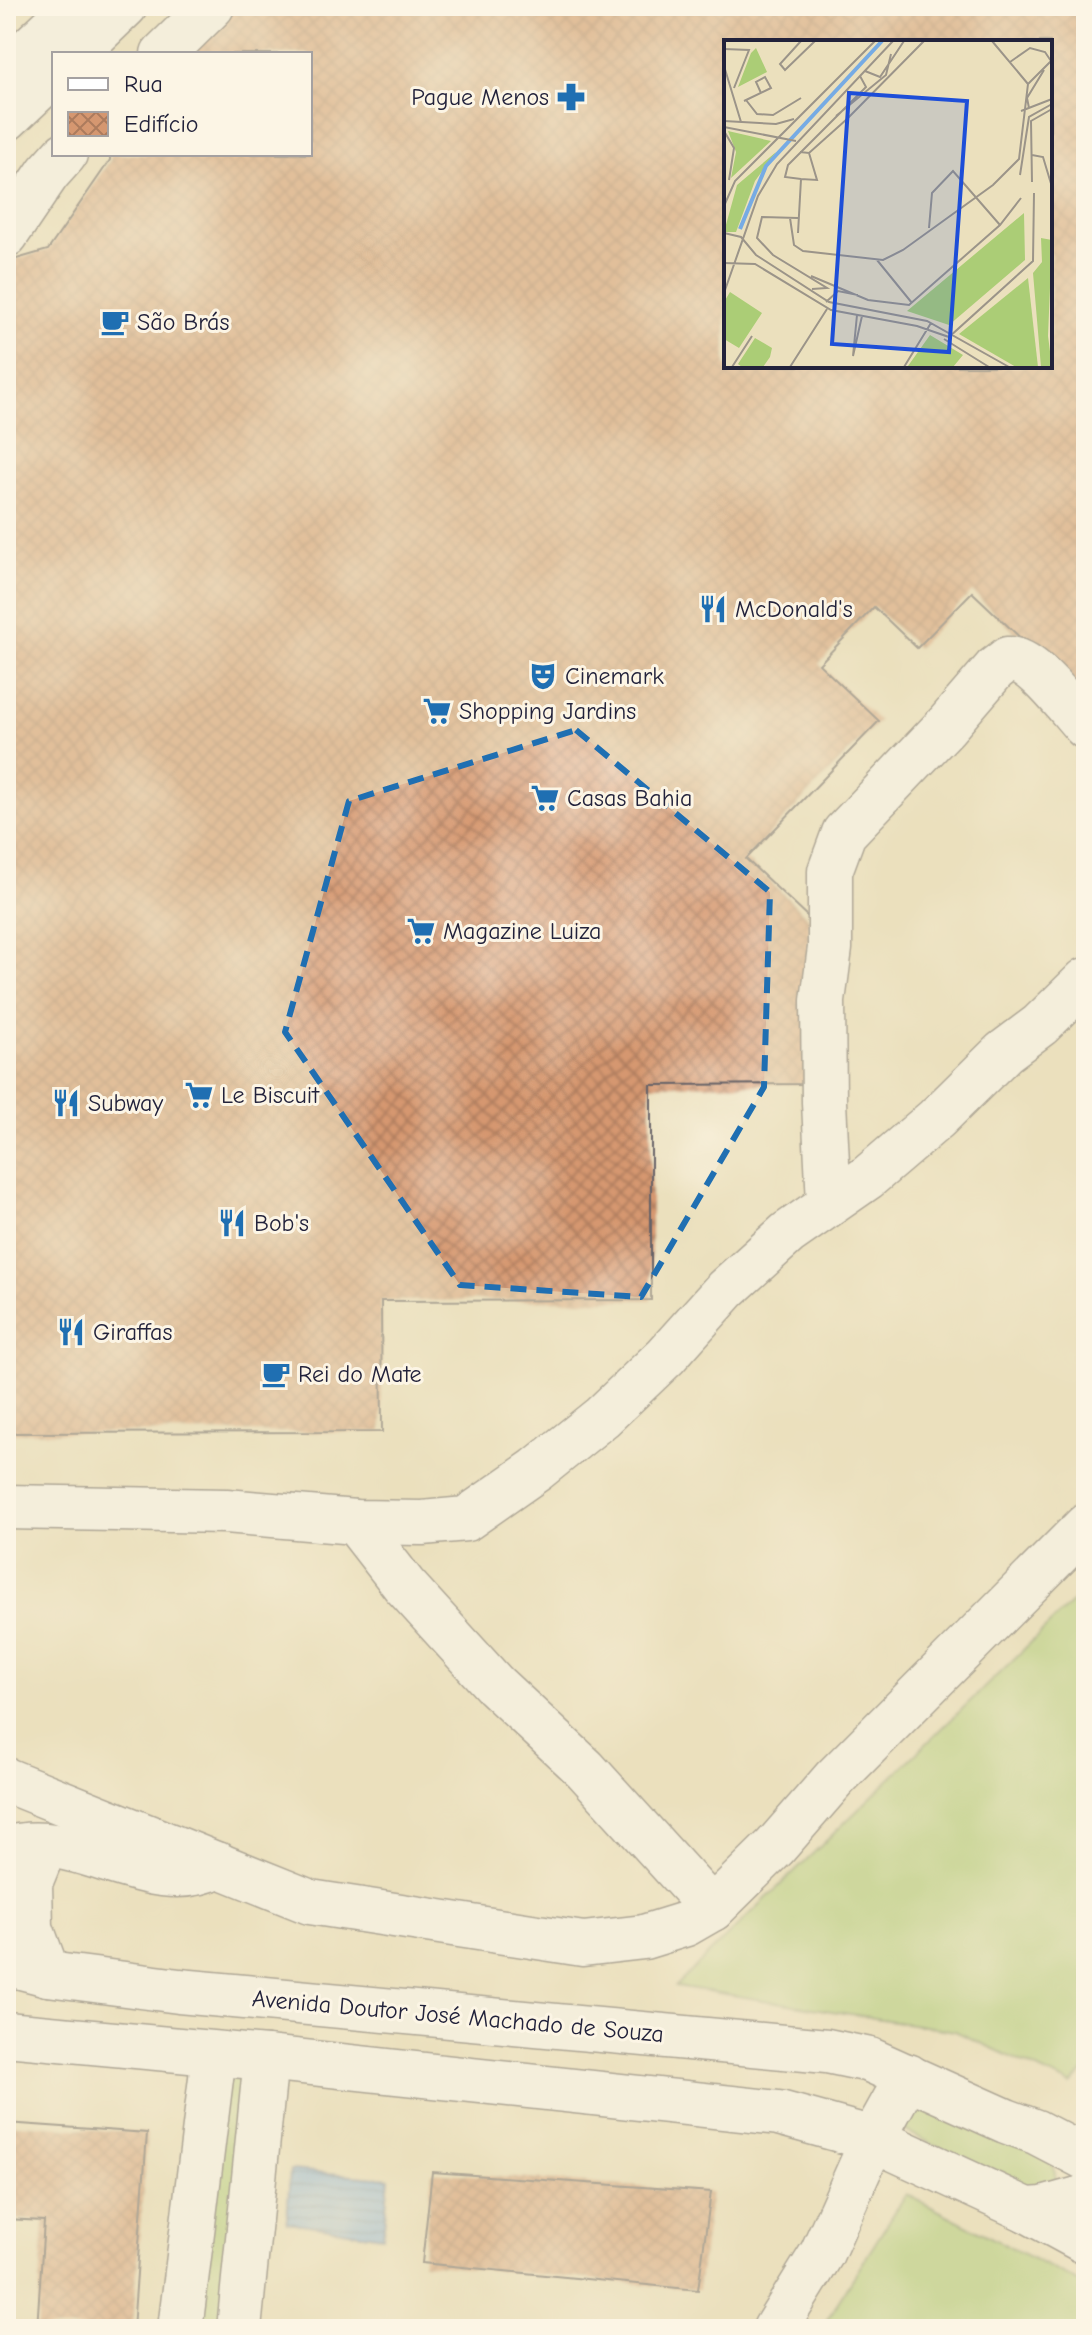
<svg xmlns="http://www.w3.org/2000/svg" width="1092" height="2335" viewBox="0 0 1092 2335" font-family="'Comic Neue',sans-serif">
  <defs>
    <pattern id="water-rules" width="6" height="5" patternUnits="userSpaceOnUse" patternTransform="scale(2)"><rect width="6" height="5" fill="#76abe4"/><path d="M0 2.5h6" fill="none" stroke="#608bba"/></pattern>
    <pattern id="building-cross-hatch" width="8" height="8" patternUnits="userSpaceOnUse" patternTransform="scale(2)"><rect width="8" height="8" fill="#d59770"/><path d="M0 0l8 8M0 8l8-8" fill="none" stroke="#ac7b5d"/></pattern>
  </defs>
  <rect width="100%" height="100%" fill="#fcf5e5"/>
  <filter id="ink" filterUnits="userSpaceOnUse"><feTurbulence type="fractalNoise" baseFrequency=".0125" numOctaves="2"/><feDisplacementMap in="SourceGraphic" scale="16" xChannelSelector="R" yChannelSelector="G"/><feConvolveMatrix kernelMatrix="1 2 1 2 8 2 1 2 1" color-interpolation-filters="sRGB"/></filter>
  <filter id="wash" filterUnits="userSpaceOnUse"><feTurbulence type="fractalNoise" baseFrequency=".006" numOctaves="4" result="noise"/><feDisplacementMap in="SourceGraphic" scale="32" xChannelSelector="R" yChannelSelector="G"/><feGaussianBlur stdDeviation="1.8" result="paint"/><feColorMatrix in="noise" values="0 0 0 0 0 0 0 0 0 0 0 0 0 0 0 0 0 1.4 0 .05"/><feComposite in="paint" operator="in"/></filter>
  <g filter="url(#wash)">
    <rect width="100%" height="100%" fill="#ebe0bd"/>
    <g fill="#abcd76" stroke="#667858" stroke-width="2">
      <path d="M1086,1589V2069L1071,2085L955,2031L676,1986Z"/>
      <path d="M224,2077L250,2078L221,2329H197Z"/>
      <path d="M921,2103L1049,2158L1055,2173L1056,2186L1036,2196L906,2131L899,2118L907,2106Z"/>
      <path d="M906,2194L1086,2286V2329H821Z"/>
    </g>
    <path fill="url(#water-rules)" stroke="#4c6690" stroke-width="2" d="M290,2170L389,2178L383,2236L287,2222Z"/>
    <g id="blocks">
      <g fill="url(#building-cross-hatch)" fill-rule="evenodd">
        <path d="M228,6H1086V700L972,592L917,648L874,607L819,664L879,721L746,859L809,918V1084L651,1085V1300L381,1301L382,1432L6,1433V262L48,250L110,160V154H310V54H176ZM726,42H1050V366H726Z"/>
        <path d="M6,2123L147,2133L133,2329H37L44,2221L6,2219Z"/>
        <path d="M432,2172L711,2192L698,2290L422,2263Z"/>
      </g>
    </g>
  </g>
  <g filter="url(#ink)">
    <use href="#blocks" fill-opacity="0" stroke="#686468" stroke-width="2"/>
    <g fill="none" stroke-linecap="round" stroke-linejoin="round">
      <defs>
        <g id="minor">
          <path d="M75,54L125,6"/>
          <path d="M163,54L212,6"/>
          <path d="M6,71L75,6"/>
          <path d="M6,119L54,74"/>
          <path d="M6,235L48,173L65,154"/>
          <path d="M829,1203L824,1102L823,1001L830,948V871L844,833L946,726L995,669L1008,659C1032,657 1069,709 1086,727"/>
          <path d="M6,1507L226,1511L355,1522L422,1523L466,1519L536,1470L602,1417L666,1356L726,1289L788,1233L867,1178L936,1119L1004,1052L1040,1025L1086,980"/>
          <path d="M355,1522L404,1585L495,1685L585,1769L712,1909"/>
          <path d="M6,1780L310,1902L583,1944L644,1937L686,1924L712,1909L775,1847L835,1778L1086,1526"/>
          <path d="M45,1846L30,1883L31,1928L48,1974"/>
          <path d="M6,1849C77,1826 149,1901 219,1865"/>
          <path d="M6,1963L48,1974L179,1991L827,2051L870,2060L1006,2121L1036,2132L1086,2158"/>
          <path d="M6,2034L266,2058L779,2113L873,2139L1027,2210L1043,2209L1086,2197"/>
          <path d="M1027,2210L1086,2242"/>
          <path d="M180,2329L214,2054"/>
          <path d="M239,2329L266,2058"/>
          <path d="M775,2329L822,2253L873,2139L908,2076"/>
        </g>
      </defs>
      <use href="#minor" stroke="#686468" stroke-width="47"/>
      <use href="#minor" stroke="#fff" stroke-width="44"/>
    </g>
  </g>
  <path d="M0 0H1092V2335H0ZM576,730L770,892L764,1087L641,1297L460,1285L285,1032L349,801Z" fill="#ebe0bd" fill-opacity=".55" fill-rule="evenodd"/>
  <path fill="none" stroke="#1f6fb2" stroke-width="6" stroke-dasharray="16 10" stroke-linejoin="round" d="M576,730L770,892L764,1087L641,1297L460,1285L285,1032L349,801Z"/>
  <defs>
    <symbol id="pharmacy-bare" viewBox="-9 -9 18 18"><path d="M-2-6h4v4h4v4h-4v4h-4v-4h-4v-4h4Z" fill="#1f6fb2" stroke="#fcf5e5" stroke-width="2.5" paint-order="stroke"/></symbol>
    <symbol id="cafe-bare" viewBox="-9 -9 18 18"><path d="M-5.5-4.5H6V0H3Q3 3.5 0 3.5H-2.5Q-5.5 3.5-5.5 0ZM3-3.2v2h1.7v-2ZM-6 4.5H4V6H-6Z" fill="#1f6fb2" stroke="#fcf5e5" stroke-width="2.5" paint-order="stroke"/></symbol>
    <symbol id="restaurant-bare" viewBox="-9 -9 18 18"><path d="M-5-6h1v4h1v-4h1v4h1v-4h1v5L-1.5 .5V6h-2V.5L-5-1ZM5-6V6H3V1.5H1.5Q1.5-4 5-6Z" fill="#1f6fb2" stroke="#fcf5e5" stroke-width="2.5" paint-order="stroke"/></symbol>
    <symbol id="theatre-bare" viewBox="-9 -9 18 18"><path d="M-5-5.5Q0-4 5-5.5V0Q5 5 0 6Q-5 5-5 0ZM-3.3-2.5H-1v1.5H-3.3ZM1-2.5H3.3v1.5H1ZM-2.8 1Q0 5.5 2.8 1Z" fill="#1f6fb2" stroke="#fcf5e5" stroke-width="2.5" paint-order="stroke"/></symbol>
    <symbol id="supermarket-bare" viewBox="-9 -9 18 18"><path d="M-6-5.5h2.5l.6 2H6L4.5 2H-2.5L-4.4-4H-6ZM-1.5 3.2a1.3 1.3 0 1 0 .1 0ZM3 3.2a1.3 1.3 0 1 0 .1 0Z" fill="#1f6fb2" stroke="#fcf5e5" stroke-width="2.5" paint-order="stroke"/></symbol>
  </defs>
  <g fill-rule="evenodd">
    <use href="#pharmacy-bare" x="551" y="77" width="40" height="40"/>
    <use href="#cafe-bare" x="95" y="302" width="40" height="40"/>
    <use href="#restaurant-bare" x="693" y="589" width="40" height="40"/>
    <use href="#theatre-bare" x="523" y="656" width="40" height="40"/>
    <use href="#supermarket-bare" x="417" y="691" width="40" height="40"/>
    <use href="#supermarket-bare" x="525" y="778" width="40" height="40"/>
    <use href="#supermarket-bare" x="401" y="911" width="40" height="40"/>
    <use href="#supermarket-bare" x="179" y="1075" width="40" height="40"/>
    <use href="#restaurant-bare" x="46" y="1083" width="40" height="40"/>
    <use href="#restaurant-bare" x="212" y="1203" width="40" height="40"/>
    <use href="#restaurant-bare" x="51" y="1312" width="40" height="40"/>
    <use href="#cafe-bare" x="256" y="1354" width="40" height="40"/>
  </g>
  <g text-anchor="middle" stroke-width="6" stroke-linejoin="round" paint-order="stroke">
    <g font-size="24" fill="#22223b" stroke="#fcf5e5" text-anchor="start">
      <text x="549" y="105" text-anchor="end">Pague Menos</text>
      <text x="137" y="330">São Brás</text>
      <text x="735" y="617">McDonald's</text>
      <text x="565" y="684">Cinemark</text>
      <text x="459" y="719">Shopping Jardins</text>
      <text x="567" y="806">Casas Bahia</text>
      <text x="443" y="939">Magazine Luiza</text>
      <text x="221" y="1103">Le Biscuit</text>
      <text x="88" y="1111">Subway</text>
      <text x="254" y="1231">Bob's</text>
      <text x="93" y="1340">Giraffas</text>
      <text x="298" y="1382">Rei do Mate</text>
    </g>
    <g font-size="24" fill="#22223b" stroke="#fcf5e5">
      <text transform="translate(458 2016) rotate(5)" y="8">Avenida Doutor José Machado de Souza</text>
    </g>
  </g>
  <g transform="translate(724 40)">
    <rect width="328" height="328" fill="#ebe0bd"/>
    <path d="M32,8L43,32L14,47L27,13ZM4,91L47,101L7,138L12,112ZM52,112L31,141L12,192H0L13,145ZM300,173L301,220L225,285L183,271ZM317,198L328,200L324,296L328,327H317L309,233L318,222ZM6,252L38,273L15,308L0,299V262ZM206,295L239,315L229,327L184,326ZM31,298L48,308L46,317L39,327H18L14,324Z" fill="#abcd76"/>
    <path d="M304,238L314,327H292L235,294Z" fill="#abcd76"/>
    <path fill="none" stroke="#76abe4" stroke-width="4" d="M16,189L42,126L158,1"/>
    <path fill="none" stroke="#9b9489" stroke-width="2" d="M77,1L56,24L61,30L91,1M268,1L304,44M0,9L25,10L10,48M0,26L17,82M141,31L156,37L180,1M22,60L33,74L49,75L77,58M20,61L47,48L41,37L32,42L37,53M305,68L303,58L320,30M297,71L328,59M112,76L162,35L167,14M0,81L52,84L70,79M0,87L72,101M0,91L10,108L5,140M76,112L85,113L123,79L200,1M308,115L319,117L328,147M296,135L305,77L328,64M77,139L61,137L64,125L142,47L136,36M308,142L307,81L328,69M0,166L11,141L151,1M66,178L70,205L79,211L159,220L179,210L269,145L295,119L304,44L327,21L321,12L306,8L286,22M74,178L38,177L33,198L49,215L103,248L88,249M205,188L208,153L229,131L276,185M0,193L17,197L32,215L105,262L203,281L285,327M74,193L77,139L93,140L85,113M153,220L188,263M0,223L31,224L107,270L193,286L225,297L309,221L310,153M87,236L144,260L185,265L276,185L297,158M0,253L34,156L53,124L169,1M102,262L114,251L134,255M133,275L129,316L138,276M220,299L265,327M8,327L28,296M66,327L103,269M180,327L207,283"/>
    <path fill="#1d4ed8" fill-opacity="0.15" stroke="#1d4ed8" stroke-width="4" d="M125,53L243,61L225,312L108,304Z"/>
    <rect width="328" height="328" fill="none" stroke="#22223b" stroke-width="4"/>
  </g>
  <rect width="1092" height="2335" fill="none" stroke="#fcf5e5" stroke-width="32"/>
  <rect x="52" y="52" width="260" height="104" fill="#fcf5e5" stroke="#a5a1a1" stroke-width="2"/>
  <rect x="68" y="78" width="40" height="12" fill="#ffffff" stroke="#a5a1a1" stroke-width="2"/>
  <text x="124" y="92" font-size="24" fill="#22223b">Rua</text>
  <rect x="68" y="112" width="40" height="24" fill="url(#building-cross-hatch)" stroke="#a5a1a1" stroke-width="2"/>
  <text x="124" y="132" font-size="24" fill="#22223b">Edifício</text>
</svg>
